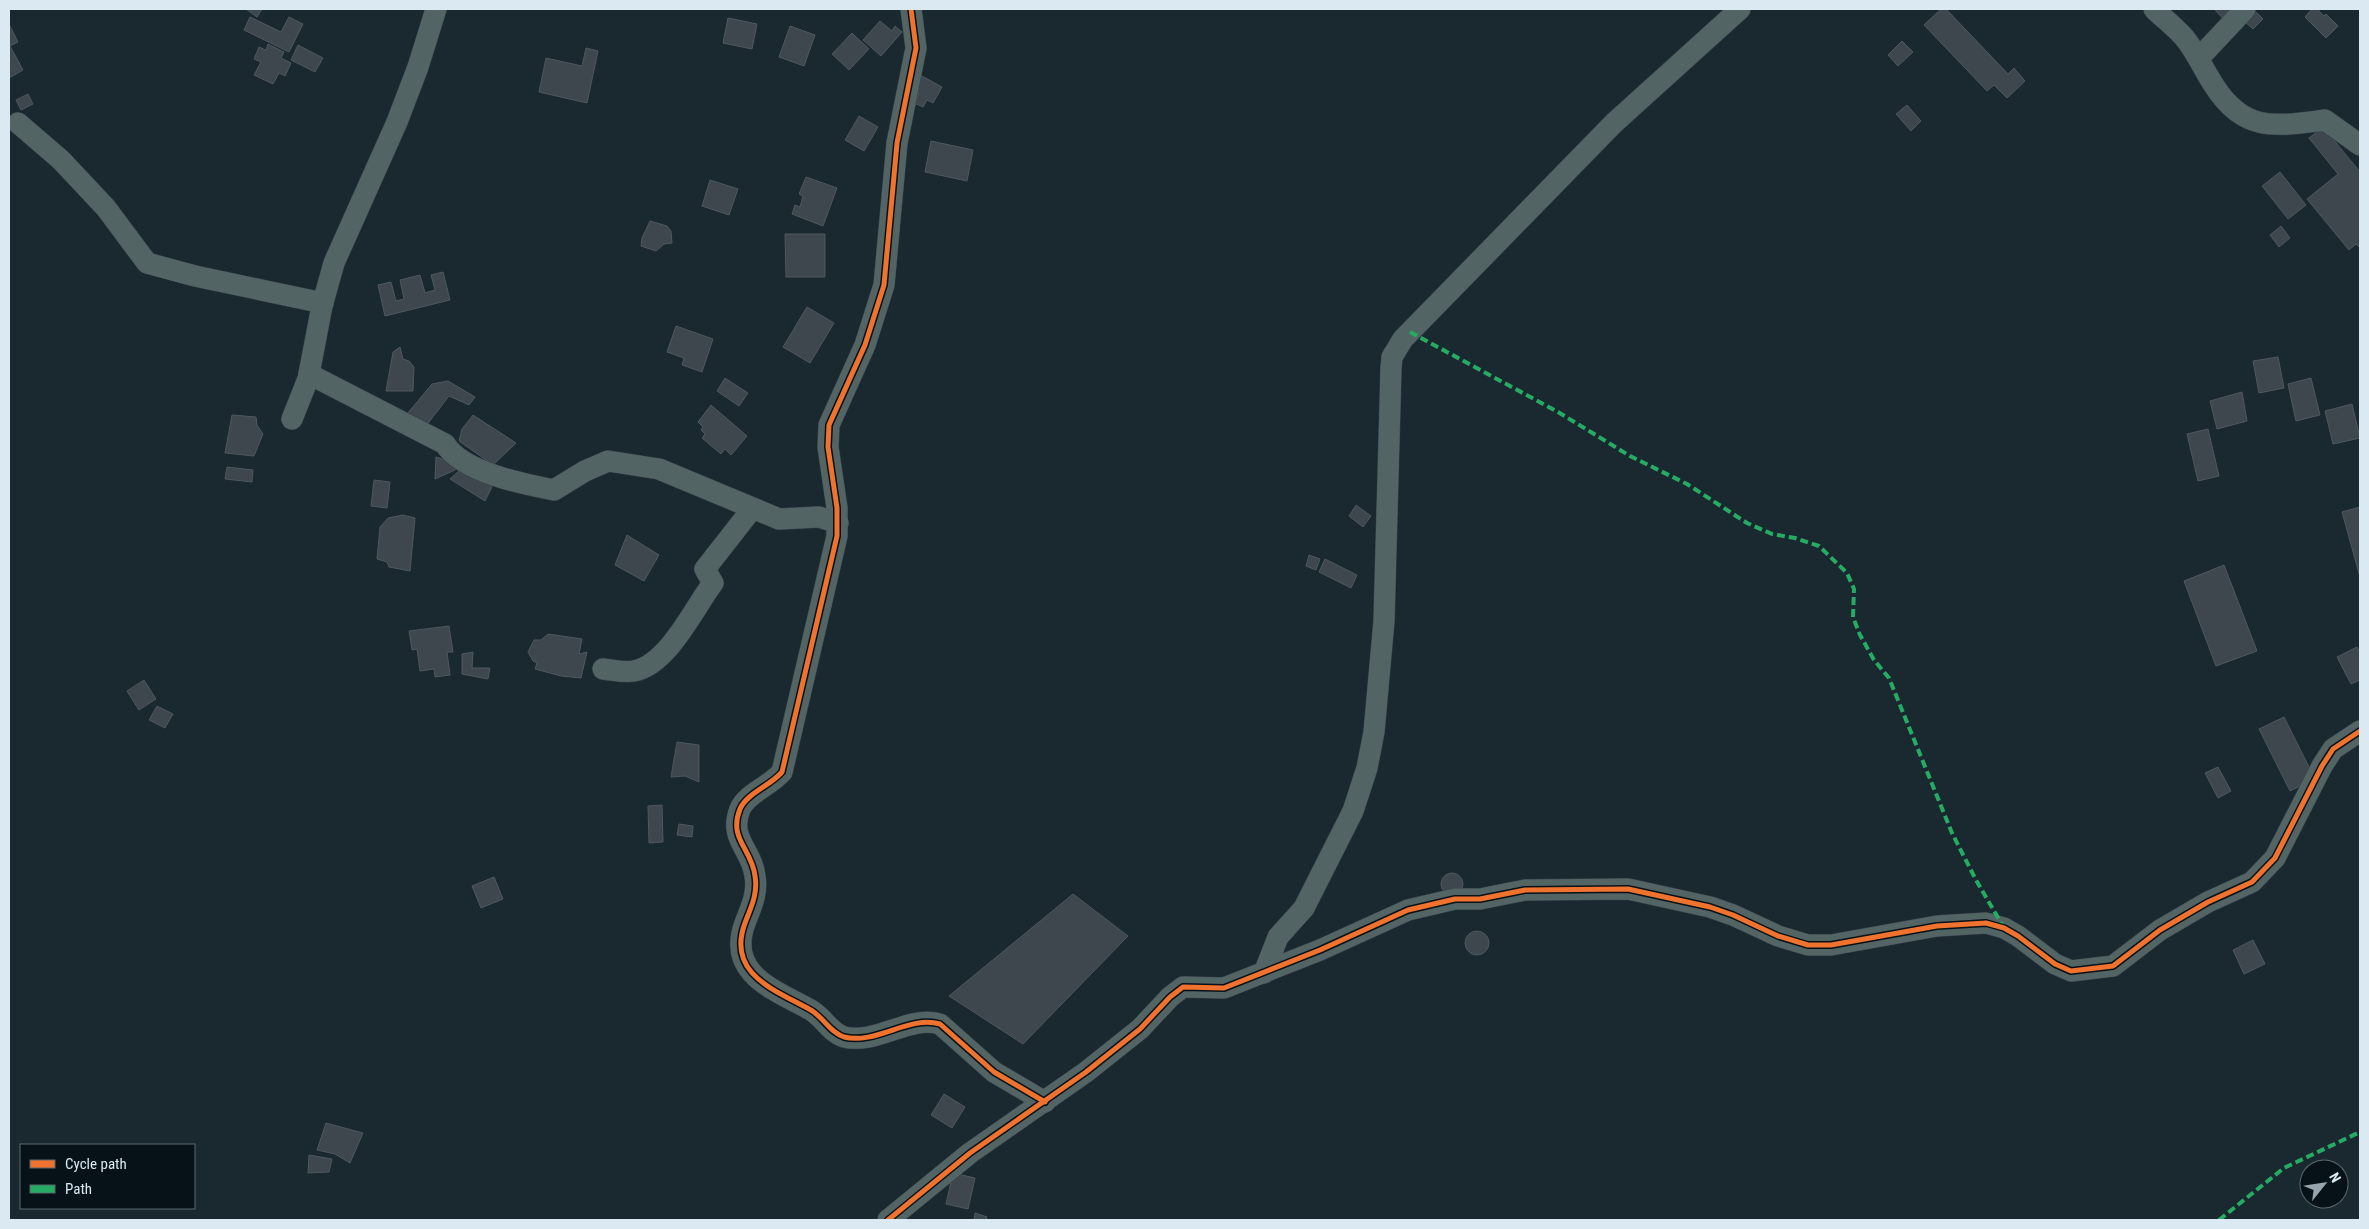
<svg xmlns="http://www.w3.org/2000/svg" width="2369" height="1229" viewBox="0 0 2369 1229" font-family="'Roboto Condensed',sans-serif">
  <rect width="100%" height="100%" fill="#1a2830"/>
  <g fill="#3e464e" stroke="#4f575f">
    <path d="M246,9H262L257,17Z"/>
    <path d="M1941,9H1946L2008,74L2014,68L2025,81L2007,98L1994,85L1987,91L1924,25Z"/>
    <path d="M2214,9H2245L2229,25Z"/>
    <path d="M2253,9L2263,19L2253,29L2245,22Z"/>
    <path d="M2312,9H2317L2324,16L2326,14L2338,26L2326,38L2305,17Z"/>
    <path d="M250,17L281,32L289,17L303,24L289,52L244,30Z"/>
    <path d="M728,18L757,24L752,49L723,43Z"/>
    <path d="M880,21L892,31L895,26L902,32L881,56L863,40Z"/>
    <path d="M9,24L18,42L10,46L23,70L9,78Z"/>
    <path d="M790,26L815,35L804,66L779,57Z"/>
    <path d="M852,33L869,49L849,70L832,54Z"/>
    <path d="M1902,41L1913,52L1898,66L1888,55Z"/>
    <path d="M268,44L284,52L281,58L291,63L285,76L279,73L273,84L254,75L261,62L254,59L259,47L266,50Z"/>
    <path d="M298,45L323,58L315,72L291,60Z"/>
    <path d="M586,48L598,51L587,103L539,92L546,58L582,66Z"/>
    <path d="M922,76L942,87L933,103L927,100L923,107L914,103L919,94L914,91Z"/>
    <path d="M28,94L33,104L21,110L16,100Z"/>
    <path d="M1907,105L1921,121L1911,131L1896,114Z"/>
    <path d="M859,116L878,127L864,151L845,140Z"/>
    <path d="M2323,127L2360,172V248L2356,244L2349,250L2307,199L2338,174L2309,138Z"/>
    <path d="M931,141L973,150L967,181L925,172Z"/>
    <path d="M2280,172L2306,205L2288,219L2262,186Z"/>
    <path d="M806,177L837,188L823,226L792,214L795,205L800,207L803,196L799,194Z"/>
    <path d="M710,180L738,189L729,215L702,206Z"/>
    <path d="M650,221L667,226L671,231L672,243L664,244L656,251L641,246L642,238Z"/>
    <path d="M2281,226L2290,238L2279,247L2270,235Z"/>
    <path d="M785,234H825V277H786Z"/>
    <path d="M443,272L450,300L385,316L378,285L391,282L396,301L404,299L400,280L420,275L425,293L435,290L431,275Z"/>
    <path d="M807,307L834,323L810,363L783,347Z"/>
    <path d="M676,326L713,339L702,372L682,365L684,358L667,352Z"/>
    <path d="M400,347L403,359L409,361L414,367L413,391H386L393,352Z"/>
    <path d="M2278,357L2284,388L2259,393L2253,361Z"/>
    <path d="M725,378L748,393L739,406L717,391Z"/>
    <path d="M2311,378L2320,415L2296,421L2288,384Z"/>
    <path d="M448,381L475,397L469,405L449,396L426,426L407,414L432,384Z"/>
    <path d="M2242,392L2247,421L2217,429L2210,401Z"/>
    <path d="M2352,404L2360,438L2333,444L2325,411Z"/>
    <path d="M711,405L747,436L731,455L725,449L721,454L702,438L705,434L701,430L703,427L698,422Z"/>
    <path d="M232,415L256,417L257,425L263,434L254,456L225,453Z"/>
    <path d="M473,415L516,443L493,465L459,441L462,429Z"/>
    <path d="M2208,429L2219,476L2198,481L2187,434Z"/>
    <path d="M436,457L457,464L455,470L435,479Z"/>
    <path d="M227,467L253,470L252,482L225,479Z"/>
    <path d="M469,468L492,487L485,501L450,479L459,471Z"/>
    <path d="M374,480L390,482L387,508L371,506Z"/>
    <path d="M1356,505L1371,516L1363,527L1349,516Z"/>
    <path d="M2360,507V577L2342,512Z"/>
    <path d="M403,515L415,518L410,571L389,567L387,562L377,559L380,527L388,518Z"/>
    <path d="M627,535L659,555L644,581L615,565Z"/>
    <path d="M1309,555L1320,559L1316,570L1306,566Z"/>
    <path d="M1325,559L1357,575L1351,588L1319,572Z"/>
    <path d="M2224,565L2257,651L2216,666L2184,581Z"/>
    <path d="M449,626L453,652H447L450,675L435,677L434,669L420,671L417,649L412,650L409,631Z"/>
    <path d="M548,634L582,639L579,654L587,652L581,678L561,676L535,669L537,663L533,661L528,652L534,640H541Z"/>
    <path d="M2357,647L2360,653V680L2351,684L2337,657Z"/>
    <path d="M473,652L472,668H490L488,679L462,674V654Z"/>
    <path d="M144,680L156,699L139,710L127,691Z"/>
    <path d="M157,706L173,714L165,728L149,720Z"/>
    <path d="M2284,717L2315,779L2290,791L2259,729Z"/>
    <path d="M677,742L699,745V782L685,776L671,777Z"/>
    <path d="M2218,767L2231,791L2218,798L2205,773Z"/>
    <path d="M662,805L663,842L649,843L648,806Z"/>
    <path d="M679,824L693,826L692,837L677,835Z"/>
    <circle cx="1452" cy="884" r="11"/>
    <path d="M494,877L503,899L481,908L472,886Z"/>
    <path d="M1073,894L1128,936L1023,1044L949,996Z"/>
    <circle cx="1477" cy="943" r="12"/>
    <path d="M2253,940L2265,964L2244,974L2233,950Z"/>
    <path d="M944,1094L965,1107L952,1128L931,1115Z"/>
    <path d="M326,1123L363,1133L350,1163L335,1154L317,1150Z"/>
    <path d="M309,1155L332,1159L329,1172L308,1173Z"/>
    <path d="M953,1173L975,1178L968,1209L946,1204Z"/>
    <path d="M975,1213L987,1217L986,1220H974Z"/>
  </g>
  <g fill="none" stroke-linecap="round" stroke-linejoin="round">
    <defs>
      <g id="street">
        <path d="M911,9L916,48L897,143L884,285L865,345L829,425L828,447L837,508V536L782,772C770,786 747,793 740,809C728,839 752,849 755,876C758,894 751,907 745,923C726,974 775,990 809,1009C823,1016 829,1032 844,1037C876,1045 909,1015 940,1024L994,1072L1045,1102"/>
        <path d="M2154,9C2164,19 2178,29 2187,41C2198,56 2205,72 2215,87C2245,133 2276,126 2325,120L2360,145"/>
        <path d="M2199,58L2245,9"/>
        <path d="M18,123L61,160L106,208L147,263L195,276L323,303"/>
        <path d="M309,374L445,444C462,472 523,484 554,490L585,471L608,461L659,469L779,519L819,517L838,523"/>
        <path d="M292,419L308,379L322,306L334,263L397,122L418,67L436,9"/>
        <path d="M603,669C613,670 624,673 634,671C668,665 694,608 713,583L705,569L752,509"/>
        <path d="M1264,973L1278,937L1304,908L1353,811L1367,768L1374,732L1384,621L1391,368L1392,357L1403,339L1614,123L1740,9"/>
        <path d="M888,1220L970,1153L1086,1072L1140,1029L1170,997L1183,987L1224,988L1320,950L1408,910L1455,899H1480L1525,890L1628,889L1710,907L1733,915L1778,936L1808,945H1831L1937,926L1986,923L2004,928L2018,936L2055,964L2071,971L2113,966L2160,930L2208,902L2252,882L2275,858L2322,766L2333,749L2360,731"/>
      </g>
    </defs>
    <use href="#street" stroke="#374249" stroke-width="22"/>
    <use href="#street" stroke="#536465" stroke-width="21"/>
    <g stroke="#26ab63" stroke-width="4" stroke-dasharray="8 4" stroke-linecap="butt">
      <path d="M1410,332L1558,412L1630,456L1687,484L1747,523L1772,534L1795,538L1819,546L1847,573L1854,589L1853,617L1860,635L1874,660L1889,678L1952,833L1976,880L2004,928"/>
      <path d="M2219,1220L2284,1168L2360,1132"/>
    </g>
    <defs>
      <g id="cycleway">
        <path d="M911,9L916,48L897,143L884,285L865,345L829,425L828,447L837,508V536L782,772C770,786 747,793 740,809C728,839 752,849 755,876C758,894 751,907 745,923C726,974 775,990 809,1009C823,1016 829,1032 844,1037C876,1045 909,1015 940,1024L994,1072L1045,1102"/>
        <path d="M888,1220L970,1153L1086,1072L1140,1029L1170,997L1183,987L1224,988L1320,950L1408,910L1455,899H1480L1525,890L1628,889L1710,907L1733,915L1778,936L1808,945H1831L1937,926L1986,923L2004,928L2018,936L2055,964L2071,971L2113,966L2160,930L2208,902L2252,882L2275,858L2322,766L2333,749L2360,731"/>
      </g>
    </defs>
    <use href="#cycleway" stroke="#071218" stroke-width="8"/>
    <use href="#cycleway" stroke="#ef722f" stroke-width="5"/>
  </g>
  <rect width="2369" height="1229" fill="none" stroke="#dae9f2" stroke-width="20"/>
  <rect x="20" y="1144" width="175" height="65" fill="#071218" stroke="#5b686f"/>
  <rect x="30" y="1160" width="25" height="8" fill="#ef722f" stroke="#5b686f"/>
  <text x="65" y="1169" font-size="15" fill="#dae9f2">Cycle path</text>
  <rect x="30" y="1185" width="25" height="8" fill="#26ab63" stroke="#5b686f"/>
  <text x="65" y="1194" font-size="15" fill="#dae9f2">Path</text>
  <g transform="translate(2324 1184) rotate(60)"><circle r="24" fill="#071218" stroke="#5b686f"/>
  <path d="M0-4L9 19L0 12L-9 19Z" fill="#97a5ae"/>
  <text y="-8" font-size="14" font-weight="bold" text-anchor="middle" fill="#dae9f2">N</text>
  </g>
</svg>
